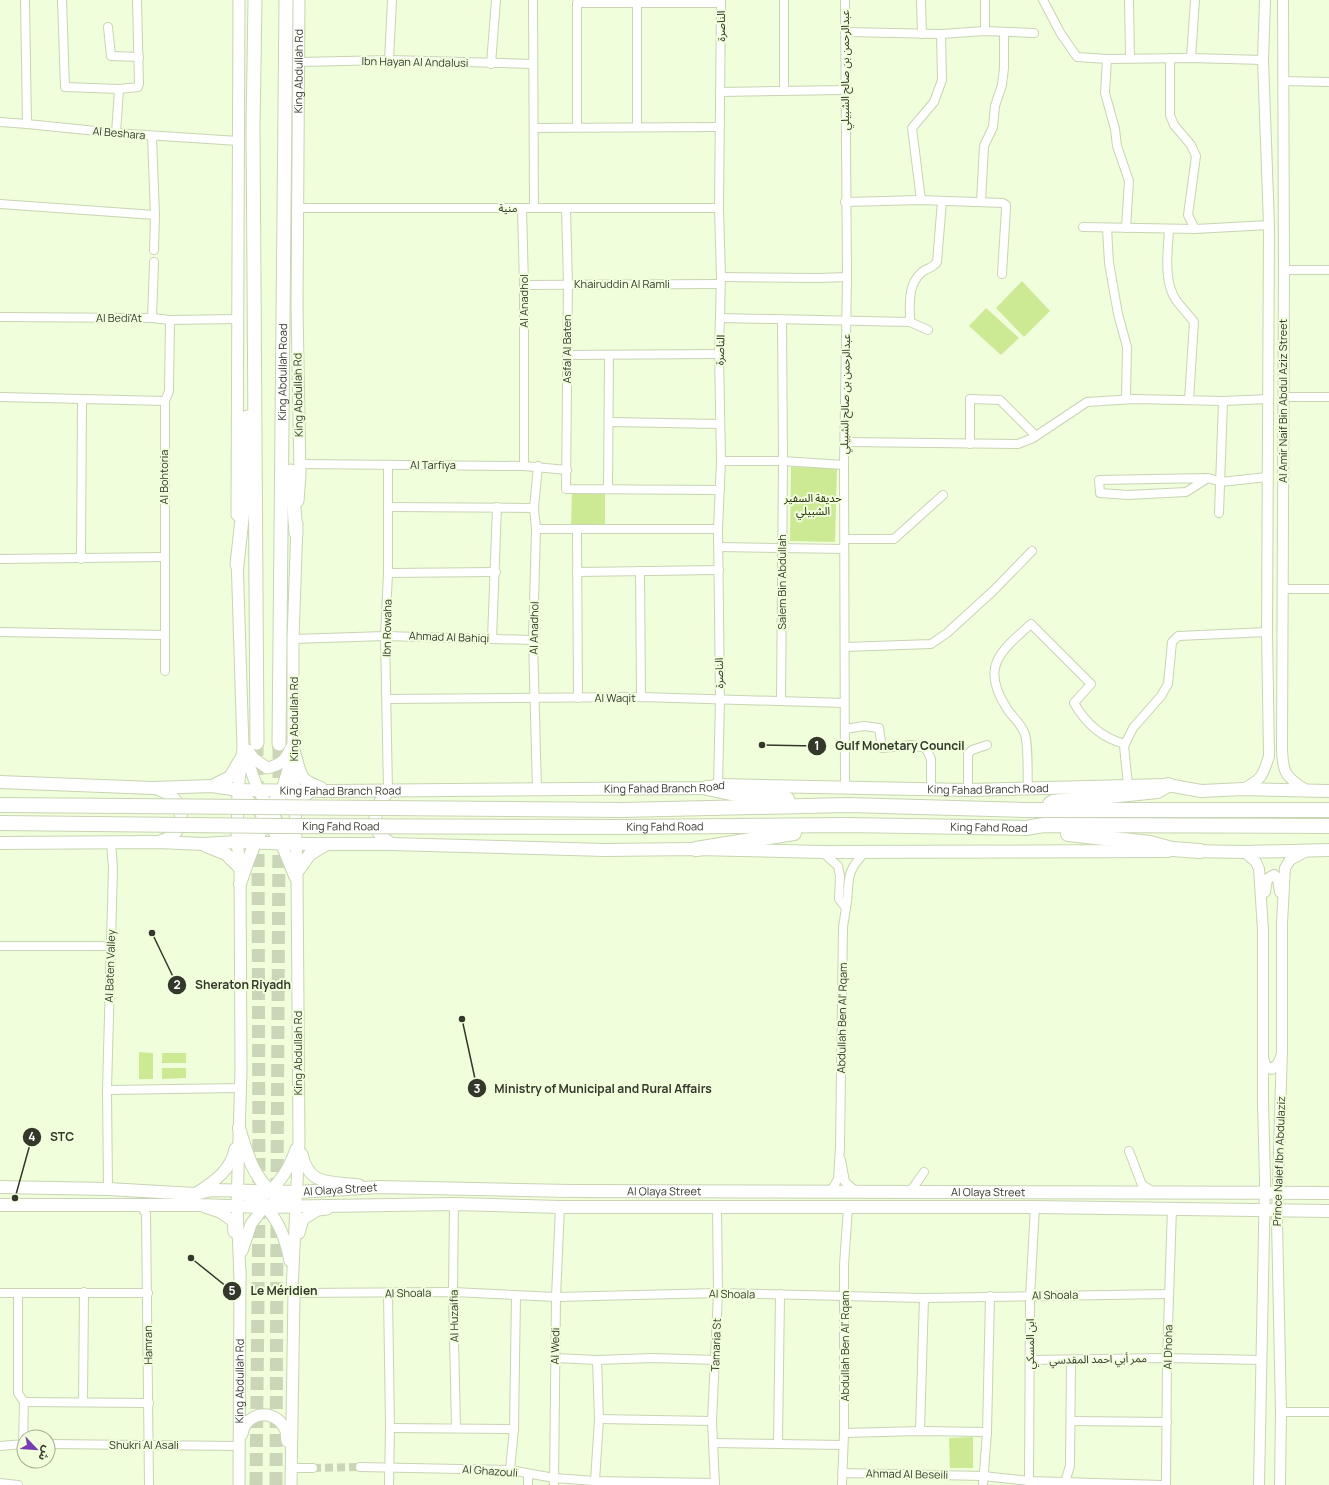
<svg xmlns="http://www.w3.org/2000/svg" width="1329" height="1485" viewBox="0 0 1329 1485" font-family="Manrope,'Noto Sans Arabic',sans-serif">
  <rect width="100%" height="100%" fill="#f1fedc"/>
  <g fill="#cce994">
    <path d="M1022,281L1050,311L1024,337L996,308Z"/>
    <path d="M986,308L1019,338L1001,355L969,326Z"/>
    <path d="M791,467L837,468L835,542L790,541Z"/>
    <path d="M572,492H605V526H571Z"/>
    <path d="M139,1052L153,1053V1079H139Z"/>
    <rect x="162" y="1053" width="24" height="10"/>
    <path d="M162,1068H186V1078L162,1079Z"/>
    <path d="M973,1437V1468H950L949,1438Z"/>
  </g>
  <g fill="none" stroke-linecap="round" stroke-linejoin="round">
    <path stroke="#cbd6b9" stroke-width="8" stroke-dasharray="8 4" stroke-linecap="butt" d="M313,1468L360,1467"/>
    <g stroke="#cbd6b9" stroke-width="13" stroke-dasharray="13 6" stroke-linecap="butt">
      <path d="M257,743V789"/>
      <path d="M279,797V744"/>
      <path d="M258,835L259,1183"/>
      <path d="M277,1191L279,835"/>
      <path d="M256,1485L259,1205"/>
      <path d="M276,1485L277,1219"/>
    </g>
    <defs>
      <g id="minor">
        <path d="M25,0L27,124"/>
        <path d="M62,0L65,87L119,89"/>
        <path d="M533,0L534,208"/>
        <path d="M784,0V91"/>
        <path d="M845,0L847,277L844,465L845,788"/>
        <path d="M921,0L922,34"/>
        <path d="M1043,0L1061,34L1077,57L1107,59L1191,58L1263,60"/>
        <path d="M1129,0L1130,58"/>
        <path d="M637,4V127"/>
        <path d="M108,27L111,56L139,57"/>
        <path d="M985,31V0"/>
        <path d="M846,32L941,34L985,31L1034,33"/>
        <path d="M1170,58V115L1174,125L1191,145L1196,156L1188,215L1195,229"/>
        <path d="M1191,58L1195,0"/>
        <path d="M1107,59L1105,93L1115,129L1117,146L1129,181L1126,228"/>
        <path d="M389,60L392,0"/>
        <path d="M298,62L389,60L533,64"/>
        <path d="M491,64L496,0"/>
        <path d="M1283,81L1329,82"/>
        <path d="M720,92L846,90"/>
        <path d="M0,122L27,124L116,133L238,141"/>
        <path d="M577,127V3H721"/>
        <path d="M534,128L720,127"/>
        <path d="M116,133L119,89L138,87L139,84L137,0"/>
        <path d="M921,200L912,128L934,102L942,80L941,34"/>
        <path d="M845,202L921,200L1003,203L1006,205V209L1002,274"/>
        <path d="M981,202L984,146L993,127L995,106L1002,85L1004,68V33"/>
        <path d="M0,204L155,215L152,136"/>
        <path d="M297,208H719"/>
        <path d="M522,208L524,285V466"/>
        <path d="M566,208L568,284L566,489L720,490"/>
        <path d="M1083,227L1195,229L1269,225"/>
        <path d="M1107,228L1109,263L1118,314L1127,347L1126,399"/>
        <path d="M1169,229C1168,250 1163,281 1176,300C1181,307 1188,314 1194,322L1189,400"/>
        <path d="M154,250L155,215"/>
        <path d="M1284,270H1329"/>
        <path d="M721,277L819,278L847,277"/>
        <path d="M524,285L720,284"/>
        <path d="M0,317L152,318L170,320L238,319"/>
        <path d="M152,318L154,262"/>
        <path d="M721,318L910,322L928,330"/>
        <path d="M910,322C910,305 907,285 922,272C927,268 933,268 937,262L942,201"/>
        <path d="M567,355L719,354"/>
        <path d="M0,397L165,401"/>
        <path d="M1283,397H1329"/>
        <path d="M609,422L720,424"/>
        <path d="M845,442L1018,444L1033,438L1087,402L1134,399L1223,401L1268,399"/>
        <path d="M970,444V399L1000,400L1036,436"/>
        <path d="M721,461H783L844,465"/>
        <path d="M299,464L524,466L567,470"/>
        <path d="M1208,478L1186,492L1128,495L1100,493L1099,480L1208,478L1221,482L1267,477"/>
        <path d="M608,489L609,356"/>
        <path d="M388,507L534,508"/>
        <path d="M1219,513L1223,401"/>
        <path d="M536,529H718"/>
        <path d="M577,529L578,698"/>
        <path d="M845,539H894L943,495"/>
        <path d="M719,547L844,549"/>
        <path d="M0,559L165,557"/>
        <path d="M81,559L82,399"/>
        <path d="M640,571L641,697"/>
        <path d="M577,572L719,570"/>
        <path d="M388,573L496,572"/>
        <path d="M1283,589H1329"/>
        <path d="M0,632L164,635"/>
        <path d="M293,639L385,636L533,640"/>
        <path d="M492,639L497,507"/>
        <path d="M845,647L931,644L947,633L993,591L1032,551"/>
        <path d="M165,671V401L169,391L170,320"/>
        <path d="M387,699L641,697L844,703"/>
        <path d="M781,701L783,461L782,320"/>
        <path d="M845,729L864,726L879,728L882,748L912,745L926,748L931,759V790"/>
        <path d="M718,785L720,699L718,529L721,461L719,354L721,277L719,208L721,0"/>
        <path d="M1128,785L1124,746L1133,728L1161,696L1168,684L1172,642L1178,636L1267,632"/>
        <path d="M1028,789C1027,777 1029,741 1024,732C1020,722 1011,716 1006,707C980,666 1001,651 1031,624L1091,684L1074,703C1086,724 1102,738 1125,744"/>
        <path d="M537,790L533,640L536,529L534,508L538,466"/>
        <path d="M968,790V754L972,750L987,745"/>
        <path d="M388,791L385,636L388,573V465"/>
        <path d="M822,852L838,866L840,876L839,899L846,908L843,927L840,1147L838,1179L831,1191"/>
        <path d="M846,908C851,880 843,875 865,852"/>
        <path d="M0,946H111"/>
        <path d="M107,1090L240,1088"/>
        <path d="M1129,1151L1142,1185L1154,1192"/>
        <path d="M841,1160L845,1182L856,1191"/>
        <path d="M108,1189L107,1090L113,868L111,842"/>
        <path d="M910,1192L924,1172"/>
        <path d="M454,1204L453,1292L456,1428"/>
        <path d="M141,1206L146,1214L149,1485"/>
        <path d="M0,1293H148"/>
        <path d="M18,1293V1393L24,1402L23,1444"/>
        <path d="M294,1293L453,1292L556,1297L718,1293L924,1298L1169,1294"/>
        <path d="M388,1293L390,1428L389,1485"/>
        <path d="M555,1358L597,1360L653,1358L716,1360"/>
        <path d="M1030,1360L1167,1358L1261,1360"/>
        <path d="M24,1402L149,1403"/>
        <path d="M83,1402L84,1292"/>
        <path d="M1281,1412H1329"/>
        <path d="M599,1419L712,1421"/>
        <path d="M1071,1421L1167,1422"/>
        <path d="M390,1428L514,1429"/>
        <path d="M920,1431L924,1298"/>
        <path d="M844,1433L920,1431L987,1432"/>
        <path d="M714,1443L843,1445"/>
        <path d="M778,1443L780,1294"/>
        <path d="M48,1444L240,1446"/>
        <path d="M0,1446L24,1444"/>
        <path d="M360,1467L510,1470L554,1478L595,1481L715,1483"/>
        <path d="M291,1468H313"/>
        <path d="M510,1470L514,1429L516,1295"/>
        <path d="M842,1473L983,1476L1029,1481L1163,1485"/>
        <path d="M528,1475V1485"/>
        <path d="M595,1481L599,1419L597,1360"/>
        <path d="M1029,1481L1030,1296L1035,1207"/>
        <path d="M0,1483L18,1485"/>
        <path d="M554,1485L556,1297L560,1207"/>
        <path d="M715,1485L712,1421L718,1293L717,1206"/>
        <path d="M842,1485L844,1433V1265L848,1207"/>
        <path d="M983,1485L987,1432L990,1296"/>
        <path d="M1064,1485L1070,1466L1071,1360"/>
        <path d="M1166,1485L1167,1358L1172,1208"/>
      </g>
      <g id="tertiary">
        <path d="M1283,0L1284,270L1282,750C1283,774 1286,777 1306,790"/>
        <path d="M1243,789C1261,780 1263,776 1269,756L1267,632L1269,225L1263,60L1265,0"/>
        <path d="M1244,852L1256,862L1259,869L1263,930V1103L1265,1180L1259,1485"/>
        <path d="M1265,892L1267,879L1274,875L1278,879L1280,892"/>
        <path d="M1263,1058L1266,1067L1272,1069L1278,1064L1281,1057"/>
        <path d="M1280,1485L1281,1412L1277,1221L1282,1049V923L1285,868L1290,860L1307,851"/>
      </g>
      <g id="secondary">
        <path id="s1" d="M298,501L300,475L297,307L299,0"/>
        <path d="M237,515L239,0"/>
        <path d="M237,556L243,748L238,790L237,842L240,868L241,1070L237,1206L240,1277"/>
        <path d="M248,750L253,758L267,768C282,765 286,759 292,746"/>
        <path d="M244,751L258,790L277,821L297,844"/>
        <path d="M238,790L265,817L281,843L295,877"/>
        <path d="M302,1154C309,1187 331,1181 359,1185"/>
        <path d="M238,1191C247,1196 258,1201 265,1207C280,1221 286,1242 290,1261"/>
        <path d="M198,1192C215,1181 231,1170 235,1149"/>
        <path d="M264,1195C279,1186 291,1165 296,1149"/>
        <path d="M205,1207L220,1212L233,1221L234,1232"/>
        <path d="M299,1233L303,1219L318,1210L327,1209"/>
        <path d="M242,1251L251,1224L264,1207L297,1192"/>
        <path d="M242,1434C246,1411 275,1408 285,1429C287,1432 286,1438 287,1441"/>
        <path id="s2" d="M239,1485L240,1270"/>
        <path d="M291,1485L294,1293L292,1291L299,1141L297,872L293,742V639L297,524"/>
      </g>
      <g id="primary">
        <path d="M294,752C301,775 298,780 321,788"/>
        <path id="s3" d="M0,782L153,788L212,786L238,790L330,791L707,788L718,785L968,790L1168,785L1201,791L1243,789L1329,791"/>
        <path d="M212,786L230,777L242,757"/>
        <path d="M158,789C186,797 190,833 161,841"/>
        <path d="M388,791C379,802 370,819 379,833C382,837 387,841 391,844"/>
        <path d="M237,842L265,817L283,788L294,752"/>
        <path d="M0,843L158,842L203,844L237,842L297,844H391L605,850L696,849L822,852L1168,851"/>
        <path d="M206,846L226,854L240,868"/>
        <path d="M1190,851L1244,852L1329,850"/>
        <path d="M297,872L310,854L325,845"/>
        <path d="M240,884C251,851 266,800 307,794"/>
        <path d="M239,1128C246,1151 254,1181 275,1194"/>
        <path id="s4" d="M0,1187L108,1189L195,1194L212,1190L297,1192L379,1187L571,1191L1329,1193"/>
        <path d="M0,1205H196L264,1207L454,1204L560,1207H1035L1329,1211"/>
      </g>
      <g id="trunk">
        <path d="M255,0L253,127L257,743"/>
        <path d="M291,471L296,533"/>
        <path d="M237,565L245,491L247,417"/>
        <path id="s5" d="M279,744L286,0"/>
      </g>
      <g id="motorway">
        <path d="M707,788L740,795L787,799"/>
        <path d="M1050,804L1053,802L1157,791L1168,785"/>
        <path d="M622,810L848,805L1023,810H1329"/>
        <path id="s6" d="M619,827L845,825L1026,828L1044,825L1329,826"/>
        <path d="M1068,834L1150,843L1172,849L1200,851"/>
        <path d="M696,849L794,833"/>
      </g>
    </defs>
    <use href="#minor" stroke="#c8d4b3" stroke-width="10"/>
    <use href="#tertiary" stroke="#c8d4b3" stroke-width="12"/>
    <use href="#secondary" stroke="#c8d4b3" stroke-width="13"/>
    <use href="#primary" stroke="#c8d4b3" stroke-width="14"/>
    <use href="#trunk" stroke="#c8d4b3" stroke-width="15"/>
    <use href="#motorway" stroke="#c8d4b3" stroke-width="16"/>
    <use href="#minor" stroke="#fff" stroke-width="8"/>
    <use href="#tertiary" stroke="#fff" stroke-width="10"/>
    <use href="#secondary" stroke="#fff" stroke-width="11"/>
    <use href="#primary" stroke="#fff" stroke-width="12"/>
    <use href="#trunk" stroke="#fff" stroke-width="13"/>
    <use href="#motorway" stroke="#fff" stroke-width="14"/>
    <defs>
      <g id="motorway-bridge">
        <path d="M0,805L622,810"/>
        <path id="s7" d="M0,823L278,826L619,827"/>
      </g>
    </defs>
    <use href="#motorway-bridge" stroke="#c8d4b3" stroke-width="16" stroke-linecap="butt"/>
    <use href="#motorway-bridge" stroke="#fff" stroke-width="14"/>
  </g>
  <g text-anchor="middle" stroke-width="4" stroke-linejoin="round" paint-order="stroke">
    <g font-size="11" fill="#33382b" stroke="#f1fedc">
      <text transform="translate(721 26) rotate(-90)" y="4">الناصرة</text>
      <text transform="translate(415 62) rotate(1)" y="4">Ibn Hayan Al Andalusi</text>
      <text transform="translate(845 70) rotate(-90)" y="4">عبدالرحمن بن صالح الشبيلي</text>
      <text dy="4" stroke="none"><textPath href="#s1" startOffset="430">King Abdullah Rd</textPath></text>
      <text transform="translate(119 133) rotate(5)" y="4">Al Beshara</text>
      <text x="508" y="212">منية</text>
      <text x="622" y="288">Khairuddin Al Ramli</text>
      <text transform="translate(524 301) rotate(-90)" y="4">Al Anadhol</text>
      <text x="119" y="322">Al Bedi'At</text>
      <text transform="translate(567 349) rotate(-90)" y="4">Asfal Al Baten</text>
      <text transform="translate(720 350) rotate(-88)" y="4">الناصرة</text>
      <text dy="4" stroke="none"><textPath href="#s5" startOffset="372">King Abdullah Road</textPath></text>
      <text transform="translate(845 394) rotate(-89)" y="4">عبدالرحمن بن صالح الشبيلي</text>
      <text transform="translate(298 395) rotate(-91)" y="4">King Abdullah Rd</text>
      <text transform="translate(1283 401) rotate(-90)" y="4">Al Amir Naif Bin Abdul Aziz Street</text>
      <text x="433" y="469">Al Tarfiya</text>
      <text transform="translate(164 477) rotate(-90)" y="4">Al Bohtoria</text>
      <text transform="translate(782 582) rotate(-90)" y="4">Salem Bin Abdullah</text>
      <text transform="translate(387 628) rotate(-89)" y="4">Ibn Rowaha</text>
      <text transform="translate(534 628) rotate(-89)" y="4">Al Anadhol</text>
      <text transform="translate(449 637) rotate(2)" y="4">Ahmad Al Bahiqi</text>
      <text transform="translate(719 673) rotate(-91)" y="4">الناصرة</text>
      <text x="615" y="702">Al Waqit</text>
      <text transform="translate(294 719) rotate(-90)" y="4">King Abdullah Rd</text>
      <text dy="4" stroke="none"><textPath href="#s3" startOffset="665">King Fahad Branch Road</textPath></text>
      <text dy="4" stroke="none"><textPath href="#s3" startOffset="989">King Fahad Branch Road</textPath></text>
      <text dy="4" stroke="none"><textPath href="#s3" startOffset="341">King Fahad Branch Road</textPath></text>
      <text dy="4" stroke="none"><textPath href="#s6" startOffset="46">King Fahd Road</textPath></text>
      <text dy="4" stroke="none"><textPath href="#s7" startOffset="341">King Fahd Road</textPath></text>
      <text dy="4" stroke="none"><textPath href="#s6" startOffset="370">King Fahd Road</textPath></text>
      <text transform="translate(110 966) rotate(-88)" y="4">Al Baten Valley</text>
      <text transform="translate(842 1018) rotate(-89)" y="4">Abdullah Ben Al' Rqam</text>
      <text transform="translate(298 1053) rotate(-90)" y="4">King Abdullah Rd</text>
      <text transform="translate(1279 1161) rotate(-88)" y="4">Prince Naief Ibn Abdulaziz</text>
      <text dy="4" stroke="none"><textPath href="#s4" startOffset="341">Al Olaya Street</textPath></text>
      <text dy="4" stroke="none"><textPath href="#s4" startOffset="665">Al Olaya Street</textPath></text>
      <text dy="4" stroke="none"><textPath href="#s4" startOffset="989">Al Olaya Street</textPath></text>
      <text transform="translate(408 1293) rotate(-1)" y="4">Al Shoala</text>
      <text transform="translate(732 1294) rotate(1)" y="4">Al Shoala</text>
      <text transform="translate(1055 1295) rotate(-1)" y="4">Al Shoala</text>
      <text transform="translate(454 1316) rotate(-91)" y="4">Al Huzaifia</text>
      <text transform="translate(1030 1344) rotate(-90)" y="4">ابن المسكي</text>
      <text transform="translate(148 1345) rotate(-91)" y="4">Hamran</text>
      <text transform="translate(716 1345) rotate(-88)" y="4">Tamaria St</text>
      <text transform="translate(555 1346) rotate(-89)" y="4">Al Wedi</text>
      <text transform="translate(845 1346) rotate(-90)" y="4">Abdullah Ben Al' Rqam</text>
      <text transform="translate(1168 1347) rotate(-89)" y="4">Al Dhoha</text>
      <text transform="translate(1098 1359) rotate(-1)" y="4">ممر أبي احمد المقدسي</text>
      <text dy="4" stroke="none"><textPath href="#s2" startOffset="104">King Abdullah Rd</textPath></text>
      <text x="144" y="1449">Shukri Al Asali</text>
      <text transform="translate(490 1471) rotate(4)" y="4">Al Ghazouli</text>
      <text transform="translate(907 1474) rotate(1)" y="4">Ahmad Al Beseili</text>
    </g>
    <g font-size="11" fill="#242f09" stroke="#f1fedc">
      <text x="813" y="502">حديقة السفير<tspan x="813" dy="13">الشبيلي</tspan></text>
    </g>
  </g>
  <path fill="none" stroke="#33382b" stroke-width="1.5" d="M762 745L817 746M152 933L177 985M462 1019L477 1088M15 1198L32 1137M191 1258L232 1291"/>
  <g fill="#33382b" stroke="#f1fedc" stroke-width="1.5">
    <circle cx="762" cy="745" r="4"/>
    <circle cx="152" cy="933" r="4"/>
    <circle cx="462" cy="1019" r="4"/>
    <circle cx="15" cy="1198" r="4"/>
    <circle cx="191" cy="1258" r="4"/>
    <circle cx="817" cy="746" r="10"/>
    <circle cx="177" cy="985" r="10"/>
    <circle cx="477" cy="1088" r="10"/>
    <circle cx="32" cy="1137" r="10"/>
    <circle cx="232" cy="1291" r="10"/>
  </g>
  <g font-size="12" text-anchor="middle" font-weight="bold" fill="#fff">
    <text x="817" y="750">1</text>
    <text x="177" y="989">2</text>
    <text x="477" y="1093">3</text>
    <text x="32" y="1141">4</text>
    <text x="232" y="1295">5</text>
  </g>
  <g font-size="12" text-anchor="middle" font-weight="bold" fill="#33382b" stroke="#f1fedc" stroke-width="4" stroke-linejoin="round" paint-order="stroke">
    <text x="900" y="750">Gulf Monetary Council</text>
    <text x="243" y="989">Sheraton Riyadh</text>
    <text x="603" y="1093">Ministry of Municipal and Rural Affairs</text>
    <text x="62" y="1141">STC</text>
    <text x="284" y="1295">Le Méridien</text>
  </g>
  <g transform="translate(36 1449) rotate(115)"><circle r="19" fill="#f1fedc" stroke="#a5af95"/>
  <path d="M0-3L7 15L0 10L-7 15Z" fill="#783bb1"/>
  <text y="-6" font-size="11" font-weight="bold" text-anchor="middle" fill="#33382b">ش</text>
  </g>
</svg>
